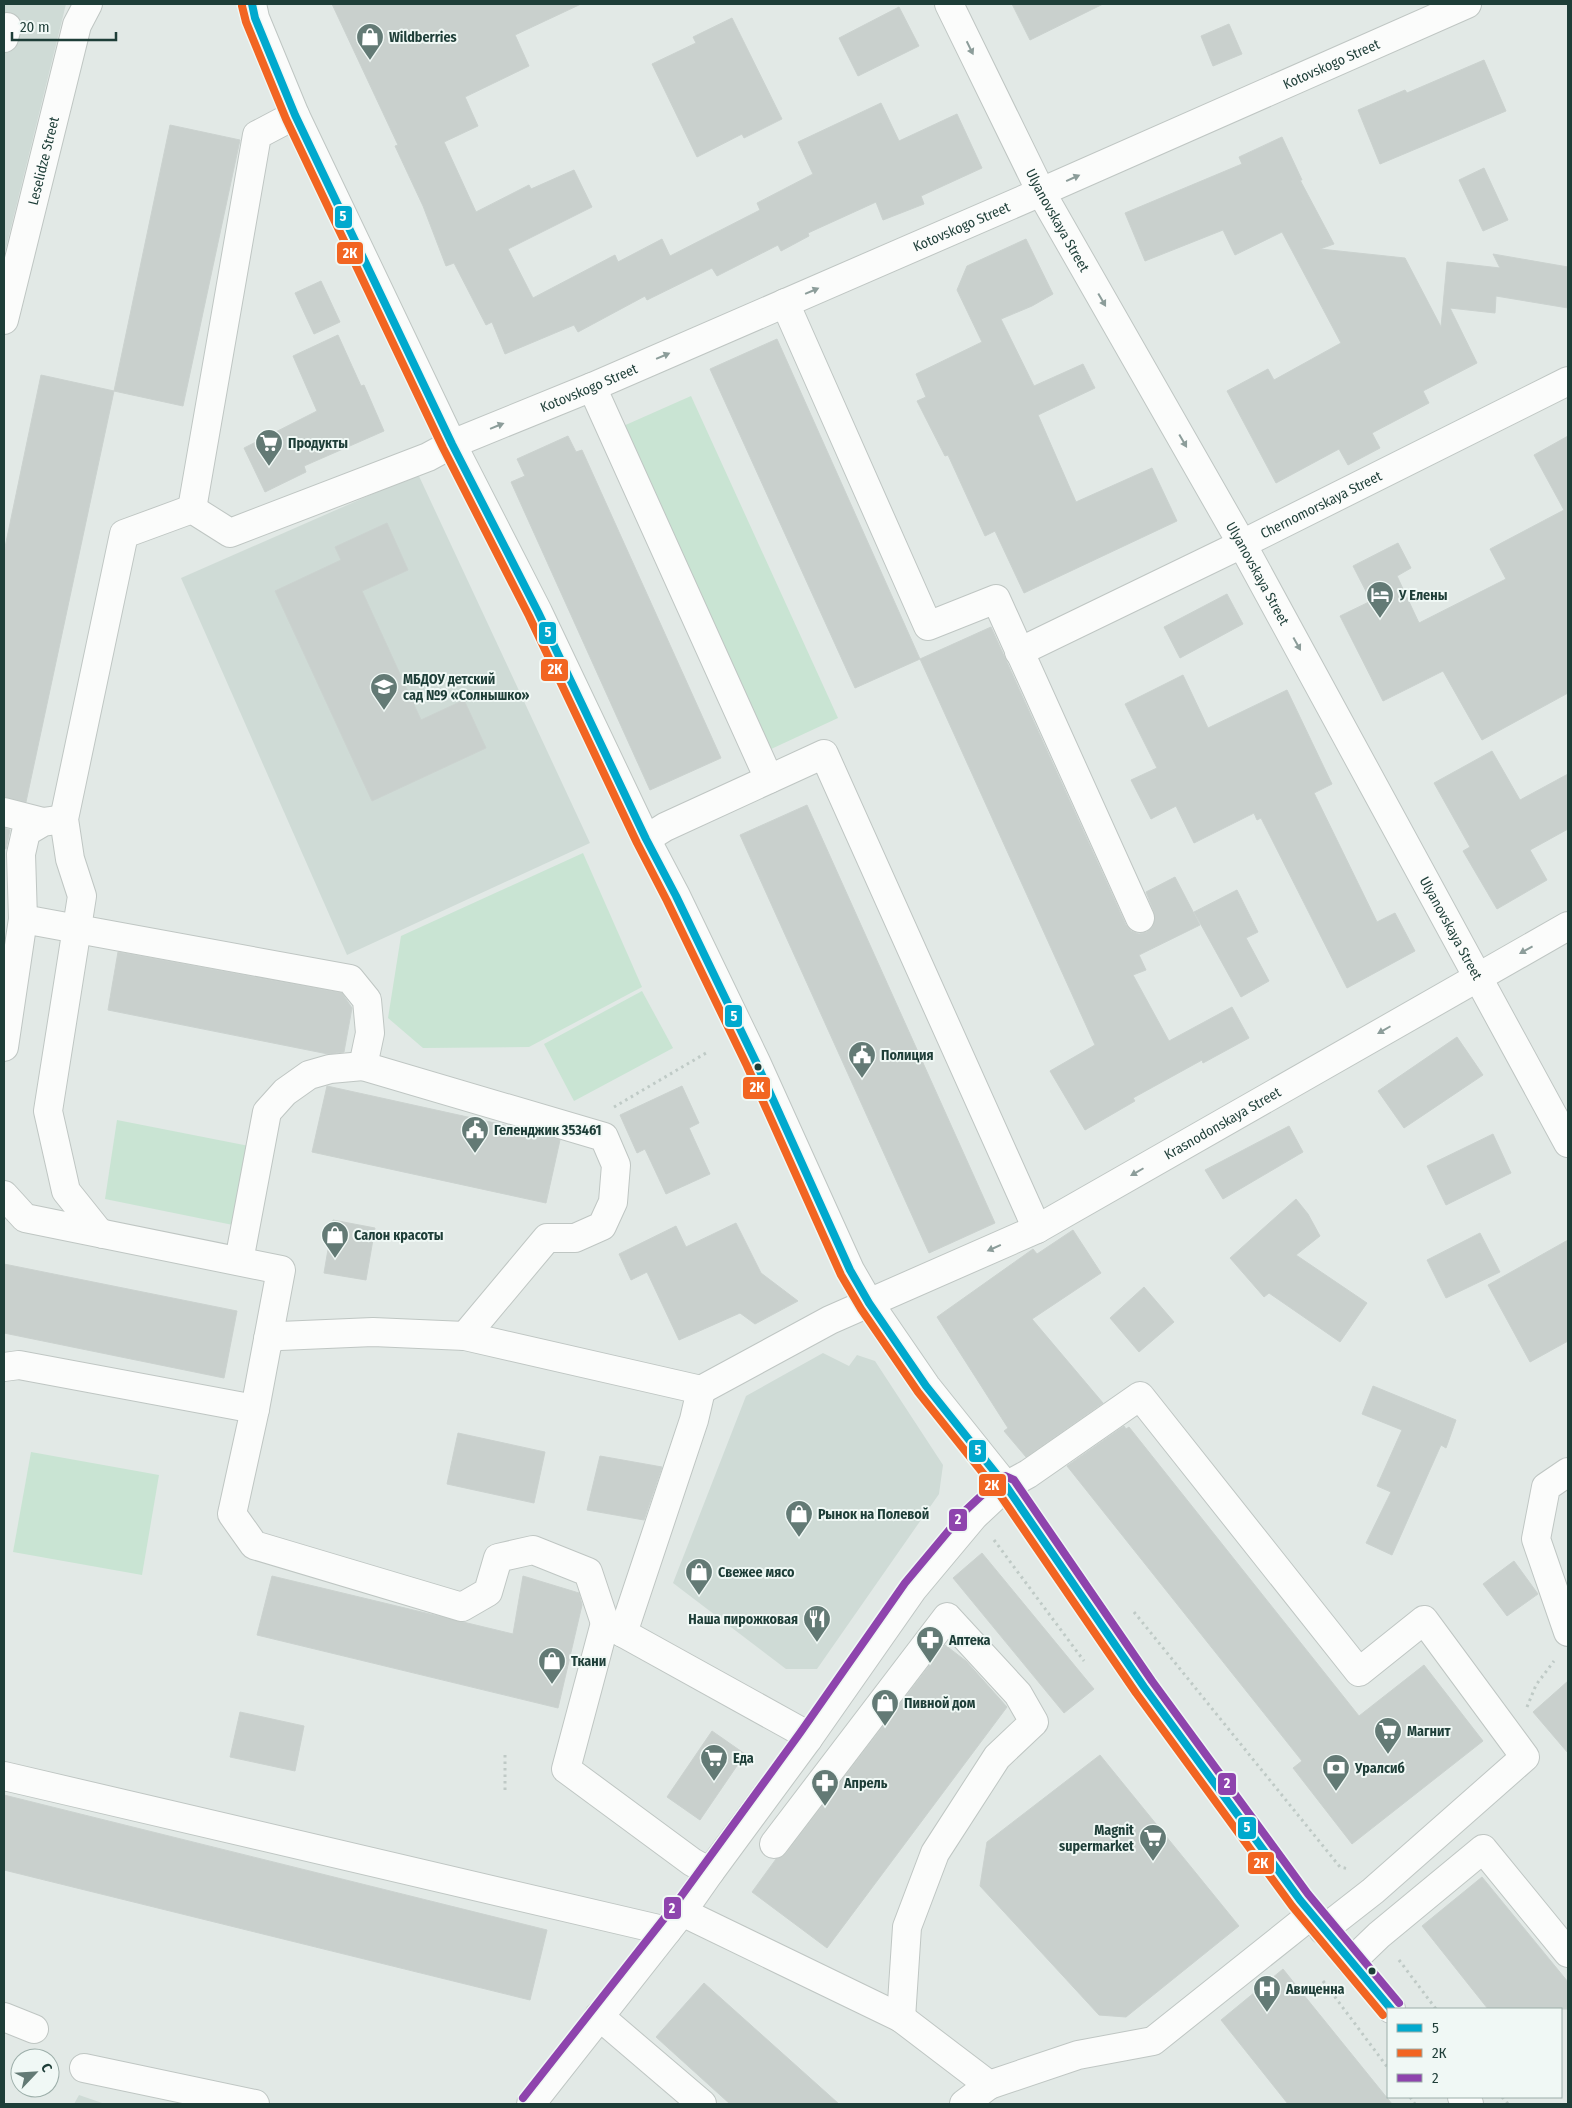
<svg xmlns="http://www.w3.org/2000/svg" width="1572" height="2108" viewBox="0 0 1572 2108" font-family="'Fira Sans Condensed',sans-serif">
  <rect width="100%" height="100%" fill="#e2e9e6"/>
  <g fill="#cfdbd6">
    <path d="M4,4H66L4,256Z"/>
    <path d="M418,474L590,843L347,955L181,578Z"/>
    <path d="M823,1353L849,1366L857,1355L875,1361L943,1465L939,1494L817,1669H786L673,1583L746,1396Z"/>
    <path d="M79,2095L105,2104H74Z"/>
  </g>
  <g fill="#c9e4d3">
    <path d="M691,396L838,718L769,750L621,427Z"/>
    <path d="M583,853L642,987L529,1047L423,1048L388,1018L401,936Z"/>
    <path d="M642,991L673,1048L574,1101L544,1044Z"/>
    <path d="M117,1120L249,1146L233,1225L105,1199Z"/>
    <path d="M31,1452L159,1475L142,1575L13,1552Z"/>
  </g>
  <g fill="#c9d0cd" stroke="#cbd2cf">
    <path d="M332,4H581L515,35L529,66L465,97L478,126L444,142L476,212L529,185L531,189L574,170L592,207L508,249L533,298L615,255L618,262L662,239L670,256L760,210L757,203L813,174L798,142L881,103L899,141L957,114L982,168L921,196L924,204L883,220L876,202L808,233L809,236L781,251L778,245L717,276L712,268L647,300L645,296L578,332L574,325L505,354L492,322L486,325L454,263L446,266L423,206L395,146L398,145Z"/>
    <path d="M1012,4H1103L1030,40Z"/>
    <path d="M899,7L919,46L858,76L839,38Z"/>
    <path d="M732,18L782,119L744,138L742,134L697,157L652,64L696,43L693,37Z"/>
    <path d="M1229,24L1242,54L1213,66L1201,36Z"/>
    <path d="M1484,60L1506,111L1380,164L1358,110L1405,90L1407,93Z"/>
    <path d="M170,125L240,140L183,406L114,391Z"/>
    <path d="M1282,137L1302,180H1300L1334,244L1320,249L1405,258L1441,327L1447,262L1500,268L1493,254L1568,267V308L1496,296L1495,313L1450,308L1477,363L1423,391L1429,403L1372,433L1380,448L1348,465L1339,449L1276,483L1227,391L1268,369L1274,380L1341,343L1282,232L1235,255L1223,230L1145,261L1125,213L1242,164L1239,157Z"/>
    <path d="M1484,168L1508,220L1483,231L1459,180Z"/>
    <path d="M1026,239L1053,294L1032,306L1001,319L1034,386L1083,364L1095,388L1038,415L1076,502L1152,468L1177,521L1024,593L995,531L985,536L948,455L945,456L917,401L926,397L916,374L982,342L957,290L967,266Z"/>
    <path d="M321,281L340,322L314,334L295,293Z"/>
    <path d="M338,335L361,386L364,385L384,431L304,466L306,472L265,492L244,448L317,411L293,356Z"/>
    <path d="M777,339L920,659L855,688L710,369Z"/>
    <path d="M41,375L114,391L26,802L4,797V552Z"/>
    <path d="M568,436L576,452L582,450L721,758L650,790L511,482L525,476L517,459Z"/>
    <path d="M1568,436V693L1482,740L1443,671L1383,701L1340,616L1371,601L1353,566L1398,543L1411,568L1397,576L1419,623L1506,579L1490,549L1564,510L1534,455Z"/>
    <path d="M387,523L408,570L362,591L421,720L464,700L486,748L372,801L275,591L341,560L335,547Z"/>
    <path d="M1227,594L1243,624L1180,658L1164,627Z"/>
    <path d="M991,627L1126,925L1131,931L1139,934L1147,932L1152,927L1155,920L1154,912L1146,892L1175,877L1200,925L1139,955L1146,970L1133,975L1169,1041L1232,1007L1249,1038L1203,1063L1202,1060L1133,1098L1135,1101L1085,1130L1050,1071L1095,1045L920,659Z"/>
    <path d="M1183,675L1208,728L1287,690L1332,784L1314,793L1377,922L1395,913L1415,951L1347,988L1261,818L1257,820L1254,813L1194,843L1176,806L1151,819L1131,780L1157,768L1125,704Z"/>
    <path d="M1492,751L1520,800L1568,774V829L1530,850L1547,880L1497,909L1463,851L1470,847L1434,783Z"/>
    <path d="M807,805L995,1223L929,1253L740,835Z"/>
    <path d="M4,828L10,830L6,849L4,848Z"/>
    <path d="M1237,890L1258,932L1246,938L1269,981L1241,997L1194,912Z"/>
    <path d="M118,952L342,993L352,1008L344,1052L328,1054L108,1010Z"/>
    <path d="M1457,1037L1483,1075L1404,1128L1378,1091Z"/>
    <path d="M327,1086L522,1129L560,1140L546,1203L312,1152Z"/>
    <path d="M682,1086L699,1123L689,1128L710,1174L666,1194L645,1149L637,1153L620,1115Z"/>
    <path d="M1289,1126L1303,1152L1223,1199L1205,1170Z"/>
    <path d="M1493,1134L1511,1173L1446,1205L1427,1166Z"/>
    <path d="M1296,1199L1308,1214L1320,1236L1296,1255L1367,1303L1340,1342L1269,1293L1264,1297L1230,1258Z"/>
    <path d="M333,1220L375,1228L366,1280L324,1273Z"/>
    <path d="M736,1223L761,1273L798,1301L755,1324L740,1313L679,1340L647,1272L631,1280L619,1254L676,1226L686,1247Z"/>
    <path d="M1073,1230L1101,1273L1032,1319L1103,1403L1026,1457L1004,1431L1008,1428L937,1317L1033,1249L1037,1254Z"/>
    <path d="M1480,1233L1500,1272L1446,1298L1427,1260Z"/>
    <path d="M1568,1240V1341L1530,1362L1488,1285Z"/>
    <path d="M4,1264L237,1311L224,1378L4,1333Z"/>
    <path d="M1144,1287L1174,1322L1139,1352L1110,1318Z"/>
    <path d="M1373,1386L1456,1420L1446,1448L1441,1445L1392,1555L1366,1543L1391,1492L1377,1486L1402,1430L1362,1414Z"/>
    <path d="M1124,1426L1126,1429L1129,1427L1359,1716L1424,1665L1483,1741L1352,1844L1293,1768L1302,1761L1067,1466Z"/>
    <path d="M458,1433L545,1452L534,1503L447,1484Z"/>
    <path d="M600,1456L662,1467L644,1520L587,1510Z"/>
    <path d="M982,1553L1094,1689L1064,1713L953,1578Z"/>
    <path d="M1514,1561L1538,1594L1507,1616L1483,1584Z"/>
    <path d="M272,1576L513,1634L523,1576L579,1593L582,1605L558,1708L257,1635Z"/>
    <path d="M945,1645L966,1661L1007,1707L827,1948L752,1892L776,1859L786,1853Z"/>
    <path d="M1568,1681V1753L1533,1712Z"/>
    <path d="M240,1712L304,1726L295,1771L230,1757Z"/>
    <path d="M712,1731L745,1754L700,1820L667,1797Z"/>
    <path d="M1100,1755L1239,1926L1126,2017L1099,2015L980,1886L987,1842Z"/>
    <path d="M4,1795L547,1930L530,2000L4,1870Z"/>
    <path d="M1482,1877L1568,1982V2009H1488L1422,1926Z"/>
    <path d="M1283,1969L1303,1994L1392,2104H1288L1221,2020Z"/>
    <path d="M704,1983L839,2104H730L656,2037Z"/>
  </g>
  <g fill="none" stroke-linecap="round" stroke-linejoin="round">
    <defs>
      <g id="minor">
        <path d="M252,4L255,18L295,115L452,444L538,612L646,839L676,896L756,1062L850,1270L869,1303L926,1386L1006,1486L1144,1687L1300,1900L1391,2009"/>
        <path id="s1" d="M949,4L1041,192L1242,544L1568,1143"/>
        <path d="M4,38L7,27"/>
        <path d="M785,303L928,626L996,599L1140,918"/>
        <path id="s2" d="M4,320L77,25L88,4"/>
        <path d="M592,387L769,779"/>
        <path d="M192,509L257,135L295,115"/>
        <path id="s3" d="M1019,652L1242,544L1568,381"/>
        <path d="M4,812L43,822"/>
        <path d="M646,839L665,827L824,754L1037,1229"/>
        <path d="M23,919L350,979L367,1000L370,1033L363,1066L330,1069L309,1075L285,1092L267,1112L239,1261"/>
        <path d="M4,1047L23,919L21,854L26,832L43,822L64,819"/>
        <path d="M363,1066L604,1137L616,1165L613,1202L602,1226L575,1238H547L465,1336"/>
        <path d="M4,1195L25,1218L281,1270L255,1409L19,1365L4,1367"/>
        <path id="s4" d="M103,1234L98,1231L66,1191L48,1111L82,896L70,859L64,819L124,534L192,509L230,533L428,457L452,444L592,387L1041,192L1467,4"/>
        <path id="s5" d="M268,1339L280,1336L373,1332L465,1336L701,1390L830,1320L1037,1229L1568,926"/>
        <path d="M255,1409L232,1514L254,1545L462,1607L488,1592L498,1558L533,1550L588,1572L605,1623"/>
        <path d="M1568,1472L1546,1487L1536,1539L1568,1632"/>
        <path d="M623,1633L694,1420L701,1390"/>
        <path d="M4,1776L667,1931"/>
        <path d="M774,1844L947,1617L1018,1694L1034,1722L997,1757L935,1853L907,1927L901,2018"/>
        <path d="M710,1872L692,1862L566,1769L605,1623L800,1731L808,1739"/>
        <path d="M682,1912L901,2018L989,2085L1078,2055L1153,2041L1311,1915"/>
        <path d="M1351,1962L1379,1935L1483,1849L1568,1953"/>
        <path d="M599,2016L702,2104"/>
        <path d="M4,2017L34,2029"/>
        <path d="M84,2068L255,2104"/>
        <path d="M1462,2097L1469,2104"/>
        <path d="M531,2104L682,1912L710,1872L808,1739L913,1589L974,1516L1006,1486L1028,1474L1140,1396L1359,1672L1424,1620L1525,1757L1373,1891L1323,1930"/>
        <path d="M964,2104L989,2085"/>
      </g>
    </defs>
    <use href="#minor" stroke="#bfc6c3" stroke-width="30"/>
    <g stroke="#bfcac6" stroke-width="3" stroke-dasharray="2.5 4" stroke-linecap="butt">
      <path d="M614,1107L706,1053"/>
      <path d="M994,1540L1084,1661"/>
      <path d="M1134,1612L1340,1867L1349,1869"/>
      <path d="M1527,1707L1536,1685L1554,1661"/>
      <path d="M505,1790V1754"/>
      <path d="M1399,1960L1436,2009"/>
      <path d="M1323,1981L1388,2068"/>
      <path d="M1410,2097L1415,2104"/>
      <path d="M1502,2097L1508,2104"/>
    </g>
    <use href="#minor" stroke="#fbfcfb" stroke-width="28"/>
    <defs>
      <path id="bus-1" d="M252,4L255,18L295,115L452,444L538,612L646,839L676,896L756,1062L850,1270L869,1303L926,1386L1006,1486L1144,1687L1300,1900L1391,2009"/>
      <path id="bus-2" d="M242,6L246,22L286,119L443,448L529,616L637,843L667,901L747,1066L841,1275L861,1309L918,1392L998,1492L1136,1693L1292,1906L1383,2015"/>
      <path id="bus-3" d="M523,2098L674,1906L800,1733L905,1583L966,1510L999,1479L1005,1476L1014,1480L1152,1681L1308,1894L1399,2003"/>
    </defs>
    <use href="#bus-1" stroke="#f0f8f5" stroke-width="11"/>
    <use href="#bus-2" stroke="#f0f8f5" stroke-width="11"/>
    <use href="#bus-3" stroke="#f0f8f5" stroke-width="11"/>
    <use href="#bus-1" stroke="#00a9ce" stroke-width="8"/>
    <use href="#bus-2" stroke="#f26522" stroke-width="8"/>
    <use href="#bus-3" stroke="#8e44ad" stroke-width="8"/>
  </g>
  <defs><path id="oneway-solid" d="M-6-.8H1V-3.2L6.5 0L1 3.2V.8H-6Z" transform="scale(1.25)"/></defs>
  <g fill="#8c9d9a">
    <use href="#oneway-solid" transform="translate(970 48) rotate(64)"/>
    <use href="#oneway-solid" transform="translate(1073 178) rotate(-24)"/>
    <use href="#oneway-solid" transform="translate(812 291) rotate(-23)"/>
    <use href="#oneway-solid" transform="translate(1102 300) rotate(60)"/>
    <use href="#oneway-solid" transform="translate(663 356) rotate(-23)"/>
    <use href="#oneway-solid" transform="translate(497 426) rotate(-22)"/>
    <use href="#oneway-solid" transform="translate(1183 441) rotate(60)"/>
    <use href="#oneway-solid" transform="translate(1297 644) rotate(61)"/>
    <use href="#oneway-solid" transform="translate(1526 950) rotate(151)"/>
    <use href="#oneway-solid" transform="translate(1384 1030) rotate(150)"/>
    <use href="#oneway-solid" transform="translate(1137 1172) rotate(150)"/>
    <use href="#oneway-solid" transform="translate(994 1248) rotate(156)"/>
  </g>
  <defs>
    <symbol id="shop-pin" viewBox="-11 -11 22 30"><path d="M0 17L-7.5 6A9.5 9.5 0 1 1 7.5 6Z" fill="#637a75" stroke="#f0f8f5"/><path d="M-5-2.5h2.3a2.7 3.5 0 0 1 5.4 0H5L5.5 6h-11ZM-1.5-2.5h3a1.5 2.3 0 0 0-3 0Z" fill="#fff"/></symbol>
    <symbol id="supermarket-pin" viewBox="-11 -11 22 30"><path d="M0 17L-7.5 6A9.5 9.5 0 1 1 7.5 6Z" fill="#637a75" stroke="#f0f8f5"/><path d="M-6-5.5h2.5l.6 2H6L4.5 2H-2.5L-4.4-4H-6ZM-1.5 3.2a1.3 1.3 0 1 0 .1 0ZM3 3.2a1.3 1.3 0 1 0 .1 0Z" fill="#fff"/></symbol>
    <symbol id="hotel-pin" viewBox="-11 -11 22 30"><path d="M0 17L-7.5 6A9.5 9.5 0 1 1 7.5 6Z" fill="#637a75" stroke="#f0f8f5"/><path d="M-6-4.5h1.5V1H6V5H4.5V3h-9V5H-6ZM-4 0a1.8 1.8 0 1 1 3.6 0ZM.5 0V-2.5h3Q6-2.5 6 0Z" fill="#fff"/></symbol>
    <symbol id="school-pin" viewBox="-11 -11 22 30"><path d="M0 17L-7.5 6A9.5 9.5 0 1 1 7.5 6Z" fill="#637a75" stroke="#f0f8f5"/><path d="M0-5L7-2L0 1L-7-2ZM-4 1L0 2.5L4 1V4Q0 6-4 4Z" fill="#fff"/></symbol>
    <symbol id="civic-pin" viewBox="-11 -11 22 30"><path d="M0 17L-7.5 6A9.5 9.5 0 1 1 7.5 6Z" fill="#637a75" stroke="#f0f8f5"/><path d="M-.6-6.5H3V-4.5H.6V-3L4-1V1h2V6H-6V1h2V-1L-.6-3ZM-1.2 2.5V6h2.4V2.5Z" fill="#fff"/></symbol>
    <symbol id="restaurant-pin" viewBox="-11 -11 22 30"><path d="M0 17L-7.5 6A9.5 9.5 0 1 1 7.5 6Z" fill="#637a75" stroke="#f0f8f5"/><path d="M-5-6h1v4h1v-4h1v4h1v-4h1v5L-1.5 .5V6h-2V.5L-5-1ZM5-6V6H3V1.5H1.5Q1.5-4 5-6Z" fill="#fff"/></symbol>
    <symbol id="pharmacy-pin" viewBox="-11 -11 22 30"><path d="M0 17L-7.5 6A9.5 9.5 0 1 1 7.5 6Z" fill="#637a75" stroke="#f0f8f5"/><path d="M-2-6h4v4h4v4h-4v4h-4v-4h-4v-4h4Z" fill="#fff"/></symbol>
    <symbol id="bank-pin" viewBox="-11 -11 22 30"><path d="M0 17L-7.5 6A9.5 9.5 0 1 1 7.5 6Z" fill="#637a75" stroke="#f0f8f5"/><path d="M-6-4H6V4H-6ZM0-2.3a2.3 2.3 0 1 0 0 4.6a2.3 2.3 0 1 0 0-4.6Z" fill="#fff"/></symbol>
    <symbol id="hospital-pin" viewBox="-11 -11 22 30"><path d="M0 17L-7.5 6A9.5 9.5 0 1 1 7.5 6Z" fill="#637a75" stroke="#f0f8f5"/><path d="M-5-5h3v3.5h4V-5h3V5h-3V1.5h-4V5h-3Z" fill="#fff"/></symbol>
  </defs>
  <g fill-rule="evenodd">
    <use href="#shop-pin" x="354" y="21" width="32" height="43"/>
    <use href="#supermarket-pin" x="253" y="427" width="32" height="43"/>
    <use href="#hotel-pin" x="1364" y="579" width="32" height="43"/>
    <use href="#school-pin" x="368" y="671" width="32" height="43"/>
    <use href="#civic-pin" x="846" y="1039" width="32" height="43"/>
    <use href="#civic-pin" x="459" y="1114" width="32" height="43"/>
    <use href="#shop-pin" x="319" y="1219" width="32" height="43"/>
    <use href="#shop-pin" x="783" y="1498" width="32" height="43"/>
    <use href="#shop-pin" x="683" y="1556" width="32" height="43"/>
    <use href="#restaurant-pin" x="801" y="1603" width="32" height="43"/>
    <use href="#pharmacy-pin" x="914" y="1624" width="32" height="43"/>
    <use href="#shop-pin" x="536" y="1645" width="32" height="43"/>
    <use href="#shop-pin" x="869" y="1687" width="32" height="43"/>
    <use href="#supermarket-pin" x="1372" y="1715" width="32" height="43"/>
    <use href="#supermarket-pin" x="698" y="1742" width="32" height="43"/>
    <use href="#bank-pin" x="1320" y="1752" width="32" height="43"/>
    <use href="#pharmacy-pin" x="809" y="1767" width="32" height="43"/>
    <use href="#supermarket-pin" x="1137" y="1822" width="32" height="43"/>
    <use href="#hospital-pin" x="1251" y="1973" width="32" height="43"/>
  </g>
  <g fill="#1e3e38" stroke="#f0f8f5" stroke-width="2">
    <circle cx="758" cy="1067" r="4.5"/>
    <circle cx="1372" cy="1971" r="4.5"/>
  </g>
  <g text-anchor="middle" stroke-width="4" stroke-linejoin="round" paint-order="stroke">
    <g font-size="14" font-weight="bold" fill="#1e3e38" stroke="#f0f8f5" text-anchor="start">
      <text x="389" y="42">Wildberries</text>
      <text x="288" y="448">Продукты</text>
      <text x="1399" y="600">У Елены</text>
      <text x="403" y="684">МБДОУ детский<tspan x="403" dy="16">сад №9 «Солнышко»</tspan></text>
      <text x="881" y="1060">Полиция</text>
      <text x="494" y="1135">Геленджик 353461</text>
      <text x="354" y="1240">Салон красоты</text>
      <text x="818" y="1519">Рынок на Полевой</text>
      <text x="718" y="1577">Свежее мясо</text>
      <text x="798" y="1624" text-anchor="end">Наша пирожковая</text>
      <text x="949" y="1645">Аптека</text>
      <text x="571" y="1666">Ткани</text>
      <text x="904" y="1708">Пивной дом</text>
      <text x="1407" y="1736">Магнит</text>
      <text x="733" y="1763">Еда</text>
      <text x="1355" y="1773">Уралсиб</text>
      <text x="844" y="1788">Апрель</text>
      <text x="1134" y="1835" text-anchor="end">Magnit<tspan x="1134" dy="16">supermarket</tspan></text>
      <text x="1286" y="1994">Авиценна</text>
    </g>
    <g font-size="14" fill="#1e3e38" stroke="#f0f8f5">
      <text dy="5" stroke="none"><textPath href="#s4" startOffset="2042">Kotovskogo Street</textPath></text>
      <text dy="5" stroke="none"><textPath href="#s2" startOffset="164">Leselidze Street</textPath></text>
      <text dy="5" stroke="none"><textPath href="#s1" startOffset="242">Ulyanovskaya Street</textPath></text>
      <text dy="5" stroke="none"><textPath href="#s4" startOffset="1638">Kotovskogo Street</textPath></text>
      <text dy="5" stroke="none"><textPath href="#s4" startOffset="1232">Kotovskogo Street</textPath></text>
      <text dy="5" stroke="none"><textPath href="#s3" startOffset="336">Chernomorskaya Street</textPath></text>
      <text dy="5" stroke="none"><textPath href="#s1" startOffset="648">Ulyanovskaya Street</textPath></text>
      <text dy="5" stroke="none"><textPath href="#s1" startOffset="1052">Ulyanovskaya Street</textPath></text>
      <text dy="5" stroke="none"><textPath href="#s5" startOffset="1026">Krasnodonskaya Street</textPath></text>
    </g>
  </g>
  <g stroke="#f0f8f5" stroke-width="2">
    <rect x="334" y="205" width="19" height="24" rx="5" fill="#00a9ce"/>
    <rect x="336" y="241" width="28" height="24" rx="5" fill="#f26522"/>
    <rect x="538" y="621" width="19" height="24" rx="5" fill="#00a9ce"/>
    <rect x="540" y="658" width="29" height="24" rx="5" fill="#f26522"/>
    <rect x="724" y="1004" width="19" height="24" rx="5" fill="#00a9ce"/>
    <rect x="742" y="1076" width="29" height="24" rx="5" fill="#f26522"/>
    <rect x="968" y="1439" width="19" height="24" rx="5" fill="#00a9ce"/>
    <rect x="978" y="1473" width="29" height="24" rx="5" fill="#f26522"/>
    <rect x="948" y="1508" width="20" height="24" rx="5" fill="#8e44ad"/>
    <rect x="1217" y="1772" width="20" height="24" rx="5" fill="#8e44ad"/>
    <rect x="1237" y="1816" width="20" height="24" rx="5" fill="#00a9ce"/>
    <rect x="1247" y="1851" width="28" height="24" rx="5" fill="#f26522"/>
    <rect x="663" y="1896" width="19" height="24" rx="5" fill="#8e44ad"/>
  </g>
  <g font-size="14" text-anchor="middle" font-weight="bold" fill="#fff">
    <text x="343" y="221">5</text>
    <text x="350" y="258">2К</text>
    <text x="548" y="637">5</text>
    <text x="555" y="674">2К</text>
    <text x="734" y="1021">5</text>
    <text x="757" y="1092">2К</text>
    <text x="978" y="1455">5</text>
    <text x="992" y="1490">2К</text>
    <text x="958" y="1524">2</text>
    <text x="1227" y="1788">2</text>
    <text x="1247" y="1832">5</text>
    <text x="1261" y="1868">2К</text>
    <text x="672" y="1913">2</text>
  </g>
  <rect width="1572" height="2108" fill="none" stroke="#1e3e38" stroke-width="10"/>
  <rect x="1387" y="2008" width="175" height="90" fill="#f0f8f5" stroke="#9caea9"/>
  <rect x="1397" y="2024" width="25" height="8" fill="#00a9ce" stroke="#9caea9"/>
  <text x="1432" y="2033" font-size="15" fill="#1e3e38">5</text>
  <rect x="1397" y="2049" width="25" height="8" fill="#f26522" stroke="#9caea9"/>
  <text x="1432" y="2058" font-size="15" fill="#1e3e38">2К</text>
  <rect x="1397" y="2074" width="25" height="8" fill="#8e44ad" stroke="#9caea9"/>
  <text x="1432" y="2083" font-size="15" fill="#1e3e38">2</text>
  <g transform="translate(35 2073) rotate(65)"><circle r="24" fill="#f0f8f5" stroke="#9caea9"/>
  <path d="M0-4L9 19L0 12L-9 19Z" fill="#637a75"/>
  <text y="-8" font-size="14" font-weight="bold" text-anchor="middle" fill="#1e3e38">С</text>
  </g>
  <path d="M12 32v8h104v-8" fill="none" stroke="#1e3e38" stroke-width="2.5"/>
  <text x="20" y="32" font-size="15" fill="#1e3e38" stroke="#f0f8f5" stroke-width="4" paint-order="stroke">20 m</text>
</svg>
